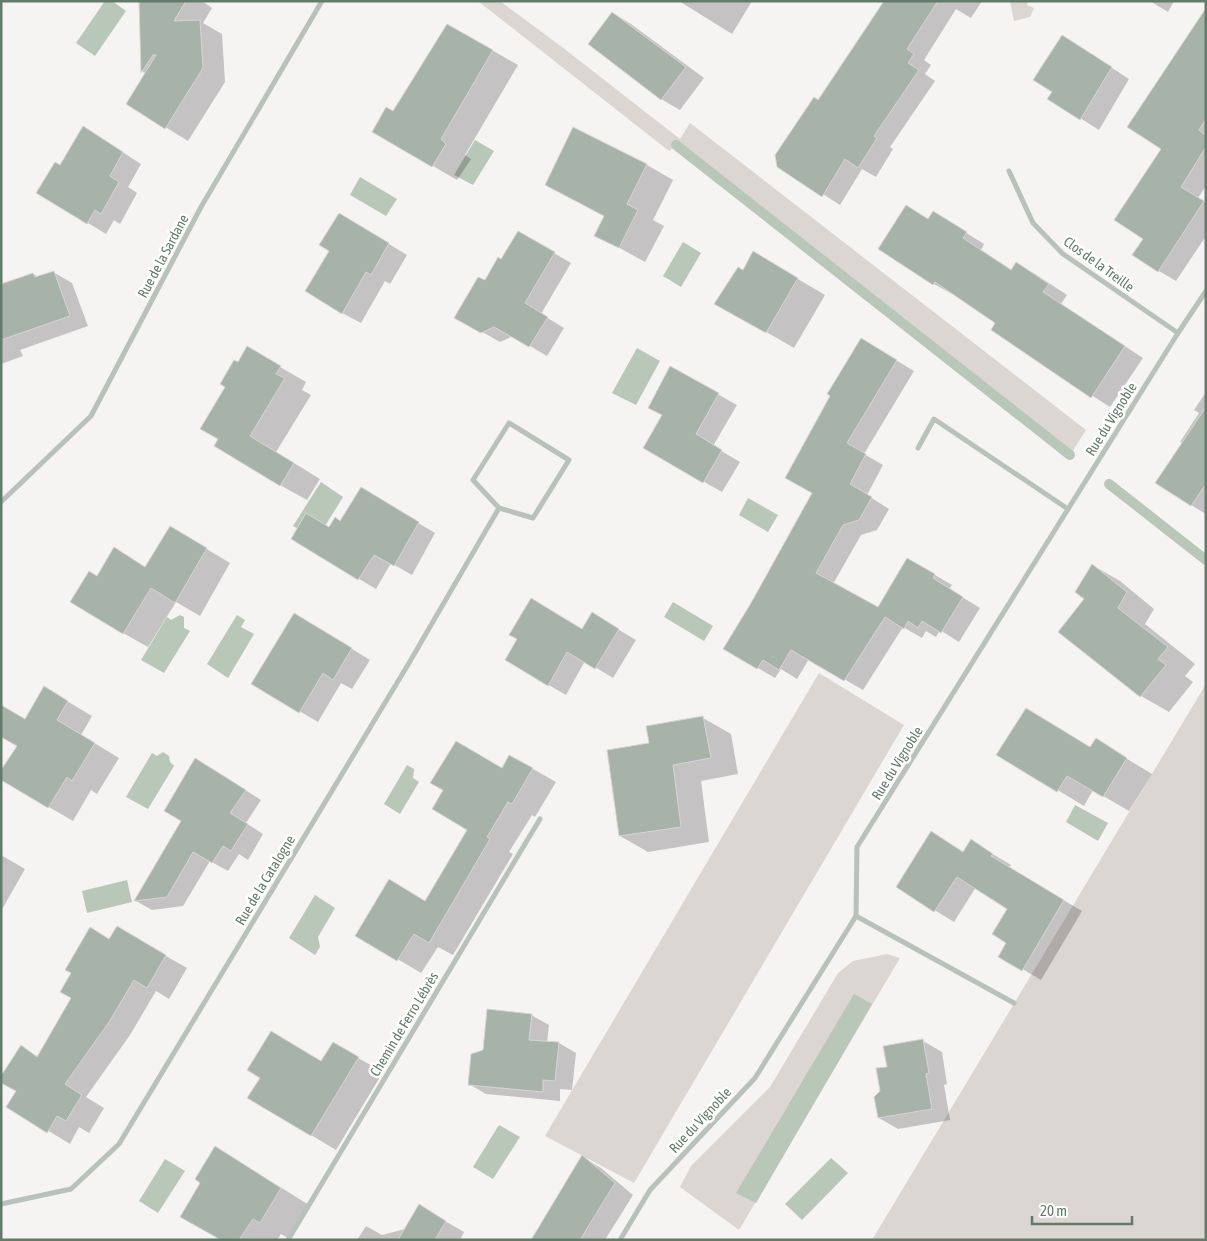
<svg xmlns="http://www.w3.org/2000/svg" width="1207" height="1241" viewBox="0 0 1207 1241" font-family="'Asap Condensed',sans-serif">
  <rect width="100%" height="100%" fill="#f6f3f3"/>
  <g fill="#dbd6d2">
    <path d="M478,1H500L562,47L680,139L690,123L1086,430L1070,455L676,145L669,151Z"/>
    <path d="M1010,1H1028L1027,5L1034,8L1030,17L1014,21Z"/>
    <path d="M819,673L904,725L634,1183L545,1136Z"/>
    <path d="M1206,684V1240H872Z"/>
    <path d="M887,954L900,958L739,1230L680,1187L691,1166L770,1087L838,973L853,961Z"/>
  </g>
  <g fill="#b9c7b9">
    <path d="M105,1H112L126,11L95,56L76,43Z"/>
    <path d="M475,140L494,151L473,185L454,175Z"/>
    <path d="M360,177L397,199L386,216L350,195Z"/>
    <path d="M683,242L701,253L681,287L663,276Z"/>
    <path d="M637,348L660,361L636,405L612,393Z"/>
    <path d="M321,482L343,497L317,539L293,526Z"/>
    <path d="M748,498L778,515L768,532L739,515Z"/>
    <path d="M673,602L713,626L704,641L664,617Z"/>
    <path d="M180,615L184,617V628L190,631L164,673L141,660L167,617L171,620Z"/>
    <path d="M237,615L245,620L241,627L254,634L228,678L207,664Z"/>
    <path d="M163,752L169,756L170,762L174,766L148,809L126,797L152,753L157,756Z"/>
    <path d="M407,765L414,769L413,778L419,782L400,814L384,804Z"/>
    <path d="M1075,805L1108,823L1098,841L1066,822Z"/>
    <path d="M127,880L132,902L87,913L82,891Z"/>
    <path d="M315,895L335,908L318,937L320,947L315,955L289,938Z"/>
    <path d="M854,994L872,1004L756,1203L736,1193Z"/>
    <path d="M499,1125L520,1137L493,1179L473,1167Z"/>
    <path d="M831,1158L848,1173L802,1220L785,1204Z"/>
    <path d="M165,1159L185,1171L158,1213L139,1201Z"/>
  </g>
  <g fill="#0003">
    <path d="M141,1H202L212,8L203,23L222,34L225,82L188,141L128,104L146,74L143,72Z"/>
    <path d="M679,1H752L732,34Z"/>
    <path d="M885,1H982L971,18L956,9L924,60L931,65L925,74L935,81L890,147L893,149L876,177L862,169L840,205L779,166L818,101Z"/>
    <path d="M1150,1H1174L1168,12Z"/>
    <path d="M1206,10V186L1198,198L1206,203V236L1176,281L1159,271L1145,239L1162,149Z"/>
    <path d="M613,13L631,24L704,78L680,110L661,99Z"/>
    <path d="M448,25L518,65L465,155L471,159L457,180L373,131L394,113Z"/>
    <path d="M1080,47L1129,79L1099,130L1049,98Z"/>
    <path d="M574,129L647,165L673,180L653,220L664,226L645,262L596,235L605,216L546,185Z"/>
    <path d="M102,139L141,164L128,187L137,193L120,224L114,220L106,234L37,192L60,166Z"/>
    <path d="M929,220L952,224L984,244L981,250L1012,270L1017,263L1035,274L1067,295L1061,304L1143,358L1110,407L1024,352V351L997,323L953,293L952,294L934,284L880,248Z"/>
    <path d="M358,225L407,255L390,284L385,281L361,323L342,313Z"/>
    <path d="M518,232L571,263L541,314L564,328L547,356L513,336L500,342L456,317L502,261Z"/>
    <path d="M781,269L825,295L794,348L716,303L743,271Z"/>
    <path d="M53,272L72,283L88,326L20,350L23,356L1,364V292L33,274L39,277Z"/>
    <path d="M247,348L306,382L302,390L311,395L276,452L320,479L307,500L280,485L220,439L227,387Z"/>
    <path d="M879,350L914,371L864,454L883,465L867,495L889,509L877,530L861,535L833,584L878,609L908,559L952,585L949,589L980,608L959,642L940,630L936,637L926,631L922,638L903,627L863,690L809,659L797,679L781,669L775,678L725,649L752,604L813,493Z"/>
    <path d="M671,368L737,405L713,446L740,462L722,492L644,448L663,415Z"/>
    <path d="M1206,392V514L1191,505L1183,443L1180,442L1199,413L1194,410Z"/>
    <path d="M361,489L435,533L412,575L391,563L376,589L292,539L329,528L341,522Z"/>
    <path d="M195,542L230,563L200,616L176,602L148,647L123,633L97,577L115,549L146,568Z"/>
    <path d="M1092,565L1120,581L1154,609L1145,624L1195,664L1185,676L1193,682L1169,712L1141,696L1060,631L1086,599Z"/>
    <path d="M592,614L636,640L613,678L585,661L566,695L506,660L583,630Z"/>
    <path d="M313,625L370,660L352,689L341,683L318,722L253,684Z"/>
    <path d="M45,688L92,716L81,735L119,758L97,794L91,790L73,821L1,779L18,746L26,720Z"/>
    <path d="M703,718L731,734L738,774L701,781L709,842L648,852L620,836L651,744Z"/>
    <path d="M1096,740L1152,774L1129,811L1093,790L1084,806L998,754L1091,748Z"/>
    <path d="M510,756L556,782L535,817L532,815L509,852L513,854L453,955L438,947L421,973L357,935L426,902Z"/>
    <path d="M212,769L261,800L246,823L263,834L248,860L239,854L228,871L210,861L183,906L152,910L136,901Z"/>
    <path d="M971,841L1011,865L1009,868L1082,911L1041,980L1000,956L1008,943L1009,908L976,887L954,922L897,887L964,853Z"/>
    <path d="M1,855L25,869L1,911Z"/>
    <path d="M117,928L187,968L169,999L156,991L130,1035L86,1097L104,1108L89,1133L79,1127L70,1144L8,1106L17,1091L21,1047L39,1057Z"/>
    <path d="M531,1015L549,1025L547,1043H559L576,1053L572,1090L560,1089V1101L486,1094L469,1084L484,1050Z"/>
    <path d="M923,1041L942,1052L947,1084L944,1085L950,1120L898,1129L879,1118L881,1091Z"/>
    <path d="M333,1044L383,1072L336,1150L249,1098L322,1062Z"/>
    <path d="M582,1157L601,1168L633,1195L605,1240H551Z"/>
    <path d="M243,1164L309,1205L288,1238L281,1234L277,1240H222Z"/>
    <path d="M419,1206L464,1232L460,1240H357L366,1226L382,1235L405,1229Z"/>
  </g>
  <g fill="none" stroke-linecap="round" stroke-linejoin="round">
    <g stroke="#b9c7b9" stroke-width="10">
      <path d="M676,145L1070,455"/>
      <path d="M1109,484L1206,560"/>
    </g>
  </g>
  <g fill="#a7b3a9" stroke="#d7d5d6">
    <path d="M139,1H186L174,21L200,20L203,68L165,129L126,104L156,55H153L141,73Z"/>
    <path d="M884,1H938L907,49L914,54L908,63L919,70L874,136L877,138L858,168L845,159L822,197L777,167L775,155L814,97L818,100Z"/>
    <path d="M1206,8V119L1199,130L1206,136V147L1181,187L1204,201L1158,272L1132,255L1143,239L1114,220L1161,149L1127,127Z"/>
    <path d="M612,12L686,67L661,100L588,44Z"/>
    <path d="M447,24L493,50L441,139L446,144L432,167L372,132L386,107L393,111Z"/>
    <path d="M1062,35L1112,67L1080,120L1047,99L1052,92L1033,80Z"/>
    <path d="M83,126L123,152L110,176L119,182L101,214L95,210L87,224L36,193L55,162L60,165Z"/>
    <path d="M573,127L647,164L627,204L638,210L619,248L594,236L604,216L545,185Z"/>
    <path d="M906,205L928,219L933,211L967,232L963,238L1011,270L1016,262L1049,284L1043,292L1125,346L1091,398L991,330L995,323L935,282L933,285L878,249Z"/>
    <path d="M339,213L389,243L371,275L366,272L342,314L305,291L329,251L319,245Z"/>
    <path d="M518,231L555,252L525,303L548,317L529,347L494,327L481,333L454,318L478,277L485,280L498,257L501,259Z"/>
    <path d="M753,251L798,278L766,333L714,304L738,267L743,270Z"/>
    <path d="M54,271L70,316L1,340V284L33,273L35,277Z"/>
    <path d="M861,338L897,360L847,443L866,454L850,484L872,497L859,520L843,525L816,573L878,607L907,558L935,574L933,578L963,597L941,633L922,621L918,628L908,621L904,629L885,617L844,681L791,650L779,670L763,660L757,669L723,649L751,603L812,493L785,478L830,396L827,394Z"/>
    <path d="M247,346L281,366L276,374L285,378L250,436L294,463L280,486L214,446L218,439L200,429L225,387L220,384L234,360L238,362Z"/>
    <path d="M670,366L719,393L696,434L722,450L703,483L643,448L662,415L648,408Z"/>
    <path d="M1206,407V484L1191,506L1155,483Z"/>
    <path d="M361,487L419,522L394,566L374,555L358,580L291,539L306,513L329,527L335,517L340,521Z"/>
    <path d="M170,526L207,548L175,603L151,588L123,634L70,602L89,571L97,576L114,547L145,567Z"/>
    <path d="M1092,564L1127,592L1118,608L1168,647L1158,659L1166,665L1140,697L1058,632L1084,599L1075,592Z"/>
    <path d="M531,598L582,629L592,612L619,629L595,669L567,652L548,686L505,660L517,639L509,635Z"/>
    <path d="M294,613L352,648L333,680L323,673L299,713L251,684Z"/>
    <path d="M44,686L68,701L57,720L95,743L72,781L67,777L48,808L1,780V770L17,746L1,737V705L25,719Z"/>
    <path d="M1026,708L1090,747L1096,738L1127,758L1103,797L1067,776L1057,792L996,755Z"/>
    <path d="M703,716L711,758L673,765L681,827L619,836L607,750L649,743L646,726Z"/>
    <path d="M456,741L502,768L509,755L533,768L512,804L508,802L487,837L490,839L429,943L414,934L397,961L355,936L389,879L425,901L467,830L432,809L443,790L430,783Z"/>
    <path d="M195,758L246,790L230,813L248,824L231,851L223,846L212,863L193,852L167,897L134,901L181,821L164,811Z"/>
    <path d="M931,831L963,852L971,839L993,854L991,856L1064,900L1022,971L998,957L1006,943L992,934L1007,909L957,877L934,912L896,887Z"/>
    <path d="M117,926L166,955L147,988L134,980L109,1022L65,1084L82,1095L66,1121L57,1116L47,1133L6,1107L16,1091L1,1083V1076L21,1045L37,1057L71,998L60,992L71,973L65,970L90,927L109,939Z"/>
    <path d="M487,1009L532,1014L529,1040L559,1042L555,1081L543,1080V1092L468,1085L471,1054L483,1050Z"/>
    <path d="M271,1031L321,1061L333,1042L359,1057L311,1136L247,1098L260,1078L247,1070Z"/>
    <path d="M923,1039L929,1073L926,1074L932,1109L878,1118L874,1097L880,1091L876,1068L887,1067L883,1046Z"/>
    <path d="M215,1146L281,1188L260,1223L253,1219L239,1240H221L180,1217L200,1183L195,1179Z"/>
    <path d="M582,1155L615,1183L580,1240H531Z"/>
    <path d="M419,1204L446,1221L435,1240H398Z"/>
  </g>
  <g fill="none" stroke-linecap="round" stroke-linejoin="round">
    <g stroke="#b8c1ba" stroke-width="5">
      <path d="M1009,171L1033,223L1063,254L1178,333"/>
      <path d="M509,423L569,460L533,518L499,508L473,480Z"/>
      <path d="M918,448L934,419L1068,509"/>
      <path d="M1,502L91,416L201,207L322,1"/>
      <path d="M856,916L1014,1003"/>
      <path d="M1,1204L71,1189L119,1144L409,663L499,508"/>
      <path d="M288,1240L540,819"/>
      <path d="M620,1240L650,1190L755,1078L856,916L857,847L1178,333L1206,291"/>
    </g>
  </g>
  <g text-anchor="middle" stroke-width="5" stroke-linejoin="round" paint-order="stroke">
    <g font-size="14" fill="#637c69" stroke="#fff">
      <text transform="translate(163 256) rotate(-62)" y="5">Rue de la Sardane</text>
      <text transform="translate(1099 264) rotate(36)" y="5">Clos de la Treille</text>
      <text transform="translate(1111 419) rotate(-58)" y="5">Rue du Vignoble</text>
      <text transform="translate(897 763) rotate(-58)" y="5">Rue du Vignoble</text>
      <text transform="translate(265 880) rotate(-59)" y="5">Rue de la Catalogne</text>
      <text transform="translate(404 1024) rotate(-59)" y="5">Chemin de Ferro Lébrès</text>
      <text transform="translate(700 1120) rotate(-47)" y="5">Rue du Vignoble</text>
    </g>
  </g>
  <rect width="1207" height="1241" fill="none" stroke="#637c69" stroke-width="5"/>
  <path d="M1032 1216v8h100v-8" fill="none" stroke="#637c69" stroke-width="2.5"/>
  <text x="1040" y="1216" font-size="15" fill="#637c69" stroke="#ffffff" stroke-width="4" paint-order="stroke">20 m</text>
</svg>
